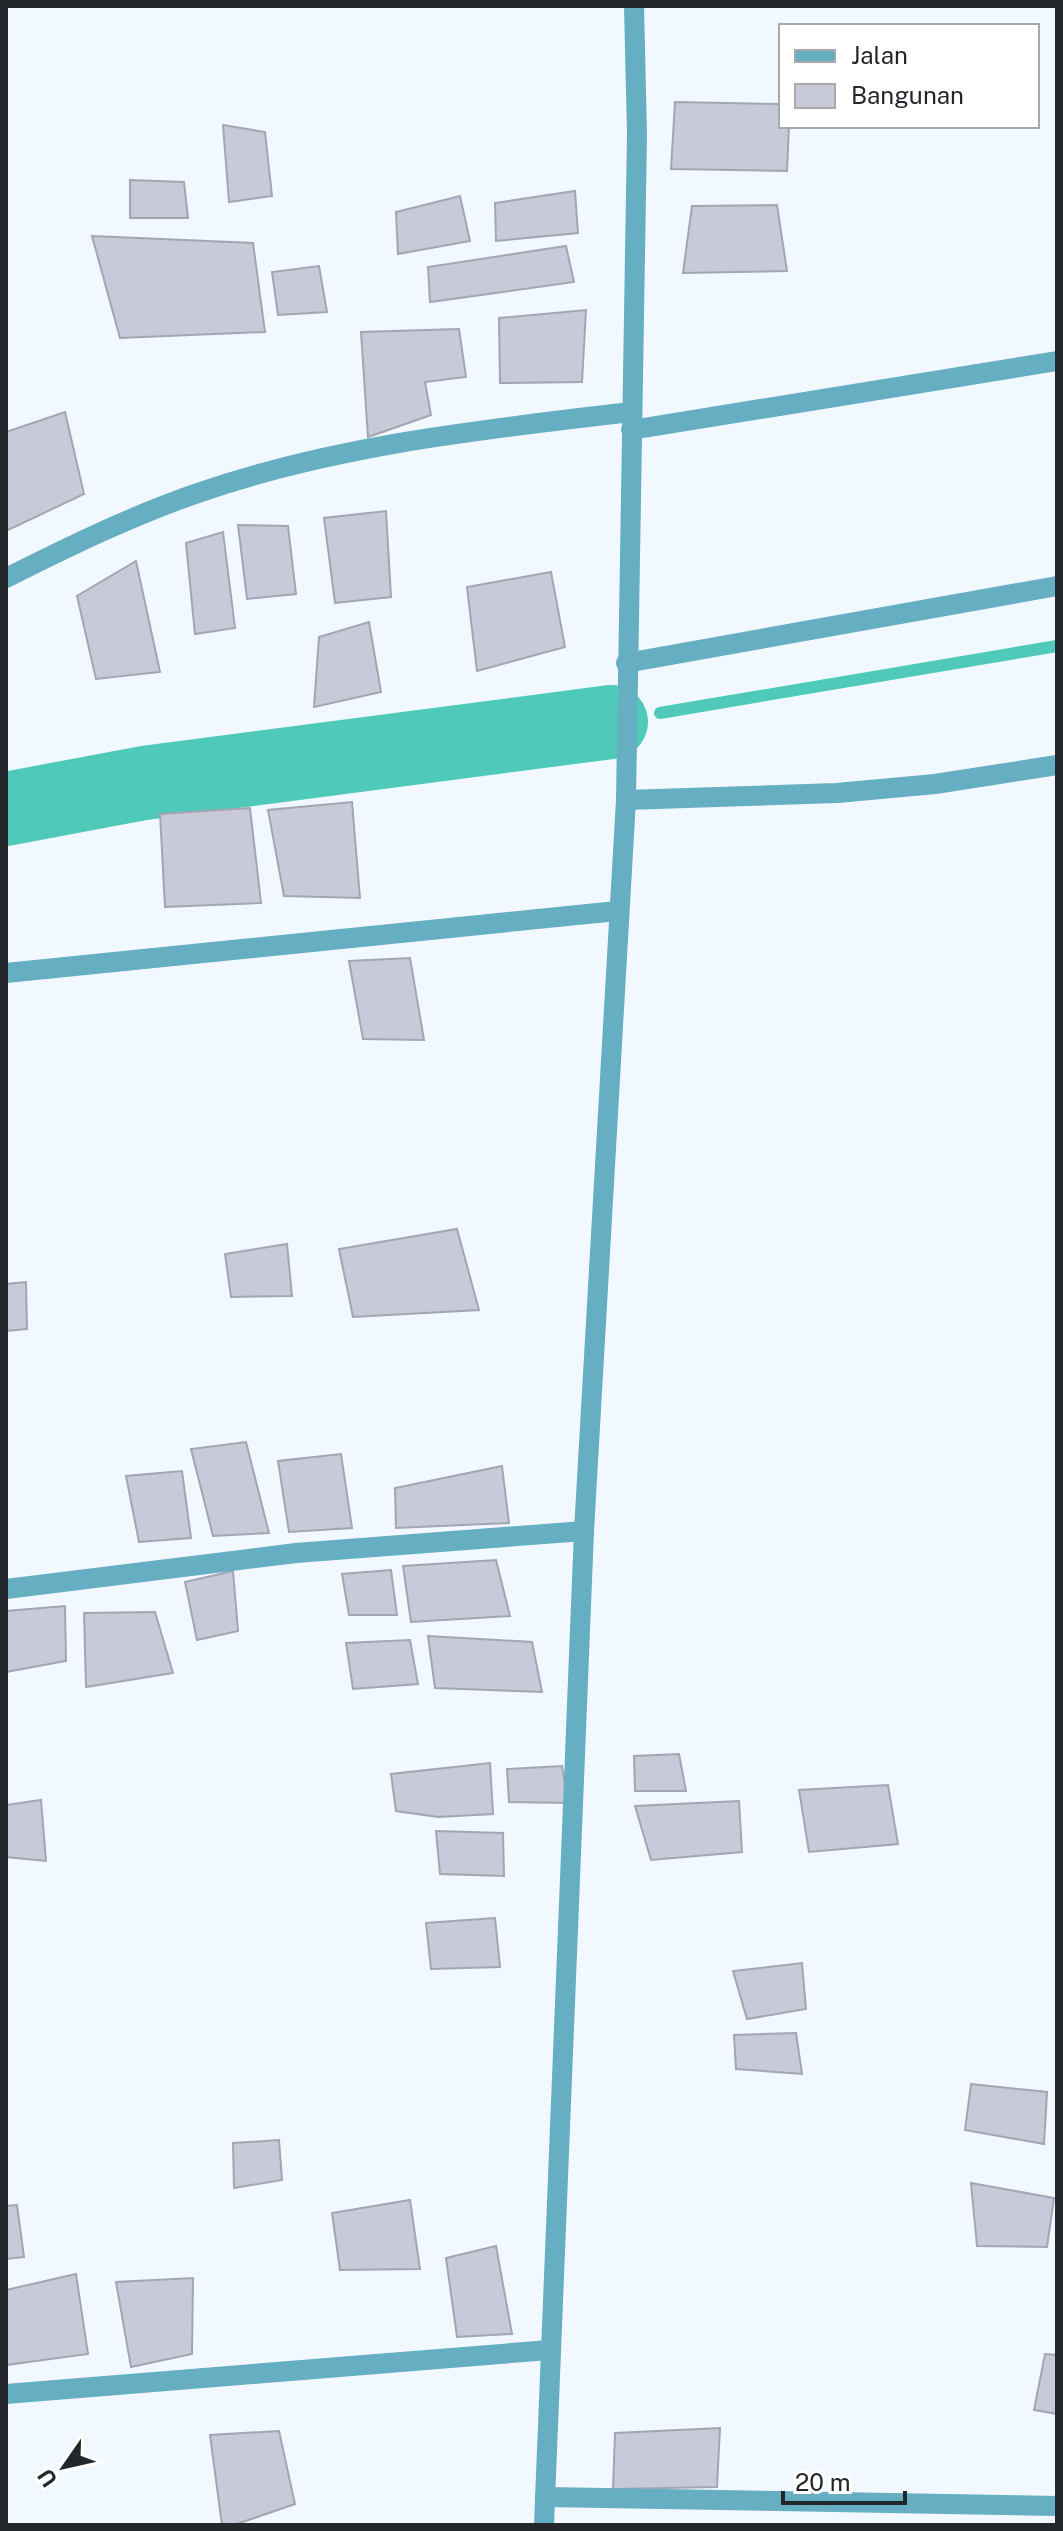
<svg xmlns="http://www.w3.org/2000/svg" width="1063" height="2531" viewBox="0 0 1063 2531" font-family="'Public Sans',sans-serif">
  <rect width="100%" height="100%" fill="#f1f8ff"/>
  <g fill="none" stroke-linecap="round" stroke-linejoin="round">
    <path stroke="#4fcaba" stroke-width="12" d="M660,713L1057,646"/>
    <path stroke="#4fcaba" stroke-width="74" d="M6,809L144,783L611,722"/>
  </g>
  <g fill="#c9cad9" stroke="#a4a5b3" stroke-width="2">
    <path d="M675,102L781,104V126H789L787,171L671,169Z"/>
    <path d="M223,125L265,132L272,196L229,202Z"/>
    <path d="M130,180L184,182L188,218H130Z"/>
    <path d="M575,191L578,233L496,241L495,203Z"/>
    <path d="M460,196L470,241L398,254L396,212Z"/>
    <path d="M777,205L787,271L683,273L692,206Z"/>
    <path d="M92,236L253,243L265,332L120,338Z"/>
    <path d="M566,246L574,282L430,302L428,267Z"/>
    <path d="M319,266L327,312L278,315L272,272Z"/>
    <path d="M586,310L582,382L500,383L499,318Z"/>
    <path d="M459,329L466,377L425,382L431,415L368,437L361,332Z"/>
    <path d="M65,412L84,494L6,531V432Z"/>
    <path d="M386,511L391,597L335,603L324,518Z"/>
    <path d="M238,525L288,526L296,594L247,599Z"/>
    <path d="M223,532L235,628L195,634L186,543Z"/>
    <path d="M136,561L160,672L96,679L77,596Z"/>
    <path d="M551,572L565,647L477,671L467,587Z"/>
    <path d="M369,622L381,692L314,707L319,637Z"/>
    <path d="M352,802L360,898L284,896L268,810Z"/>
    <path d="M250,808L261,903L165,907L160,814Z"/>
    <path d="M410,958L424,1040L363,1039L349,961Z"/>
    <path d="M457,1229L479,1310L353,1317L339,1249Z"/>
    <path d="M287,1244L292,1296L231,1297L225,1254Z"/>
    <path d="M26,1282L27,1329L6,1331V1284Z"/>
    <path d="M246,1442L269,1533L213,1536L191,1449Z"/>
    <path d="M341,1454L352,1528L289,1532L278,1461Z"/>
    <path d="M502,1466L509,1523L396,1528L395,1488Z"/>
    <path d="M182,1471L191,1538L139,1542L126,1476Z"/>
    <path d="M496,1560L510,1616L411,1622L403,1566Z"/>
    <path d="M391,1570L397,1615H349L342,1574Z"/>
    <path d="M233,1571L238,1631L197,1640L185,1582Z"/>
    <path d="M65,1606L66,1661L6,1672V1611Z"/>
    <path d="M155,1612L173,1673L86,1687L84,1613Z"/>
    <path d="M428,1636L532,1642L542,1692L435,1688Z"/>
    <path d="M410,1640L418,1684L353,1689L346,1643Z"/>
    <path d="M679,1754L686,1791H635L634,1756Z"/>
    <path d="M490,1763L493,1814L438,1817L396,1811L391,1774Z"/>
    <path d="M562,1766L568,1803L509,1802L507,1769Z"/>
    <path d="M888,1785L898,1844L809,1852L799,1790Z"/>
    <path d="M41,1800L46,1861L6,1857V1805Z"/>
    <path d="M739,1801L742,1852L651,1860L635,1806Z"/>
    <path d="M436,1831L503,1833L504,1876L440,1874Z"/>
    <path d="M495,1918L500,1967L431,1969L426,1923Z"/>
    <path d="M802,1963L806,2009L747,2019L733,1971Z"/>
    <path d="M796,2033L802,2074L736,2069L734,2035Z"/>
    <path d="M971,2084L1047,2092L1044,2144L965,2130Z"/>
    <path d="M279,2140L282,2180L234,2188L233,2143Z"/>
    <path d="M971,2183L1054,2198L1047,2247L977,2246Z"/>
    <path d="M410,2200L420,2269L340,2270L332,2213Z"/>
    <path d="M17,2205L24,2257L6,2259V2206Z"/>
    <path d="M496,2246L512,2334L457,2337L446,2258Z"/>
    <path d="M76,2274L88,2354L6,2365V2290Z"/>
    <path d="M193,2278L192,2354L131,2367L116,2282Z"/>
    <path d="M1045,2354L1057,2355V2414L1034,2410Z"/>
    <path d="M720,2428L717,2487L613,2489L615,2433Z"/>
    <path d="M279,2431L295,2504L234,2525H222L210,2435Z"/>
  </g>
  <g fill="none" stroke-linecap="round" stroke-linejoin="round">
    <g stroke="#66aec1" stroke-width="20">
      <path d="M631,430L1057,361"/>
      <path d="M6,578C68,547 129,517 195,494C334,445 486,429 631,412"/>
      <path d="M626,663L1057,586"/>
      <path d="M626,800L837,793L935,784L1057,765"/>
      <path d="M6,973L617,911"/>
      <path d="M6,1589L296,1553L584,1531"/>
      <path d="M6,2394L549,2350"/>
      <path d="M545,2497L1057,2506"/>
      <path d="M544,2525L584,1531L626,800L637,134L634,6"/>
    </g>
  </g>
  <rect width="1063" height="2531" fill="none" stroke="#23272b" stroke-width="16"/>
  <rect x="779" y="24" width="260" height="104" fill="#ffffff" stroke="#a7a9aa" stroke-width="2"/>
  <rect x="795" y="50" width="40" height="12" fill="#66aec1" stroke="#a7a9aa" stroke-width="2"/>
  <text x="851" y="64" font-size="24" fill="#23272b">Jalan</text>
  <rect x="795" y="84" width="40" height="24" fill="#c9cad9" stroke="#a7a9aa" stroke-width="2"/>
  <text x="851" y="104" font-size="24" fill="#23272b">Bangunan</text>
  <g transform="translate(64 2467) rotate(236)" stroke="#ffffff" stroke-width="6" paint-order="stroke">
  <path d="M0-6L14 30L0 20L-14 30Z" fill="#23272b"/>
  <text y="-12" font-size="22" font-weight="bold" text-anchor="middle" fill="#23272b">U</text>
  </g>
  <path d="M783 2491v12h122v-12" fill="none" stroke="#23272b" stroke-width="4"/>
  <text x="795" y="2491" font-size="24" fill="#23272b" stroke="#ffffff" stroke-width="6" paint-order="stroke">20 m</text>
</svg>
